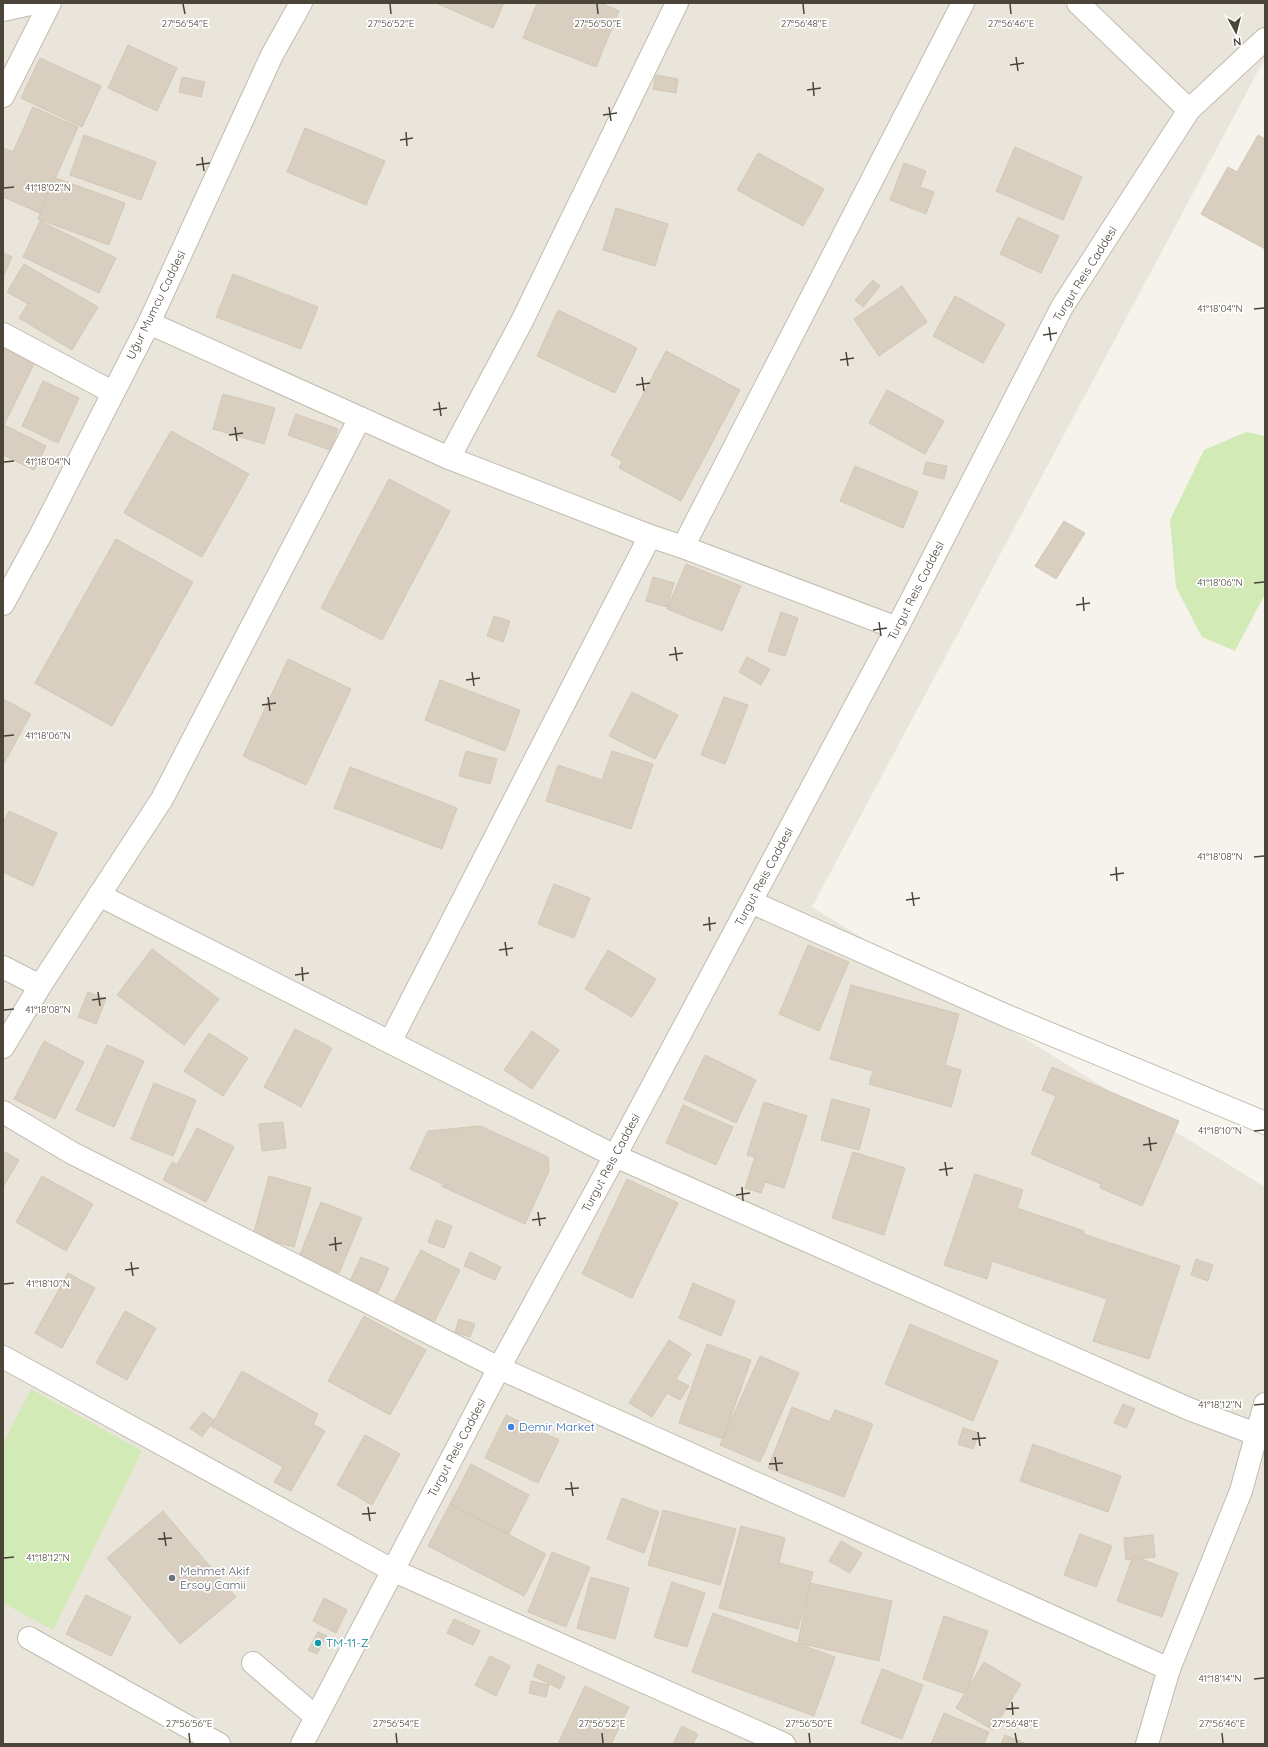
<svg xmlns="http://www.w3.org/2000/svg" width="1268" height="1747" viewBox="0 0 1268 1747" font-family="Quicksand,sans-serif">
  <rect width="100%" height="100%" fill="#f6f3ec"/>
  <path fill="#eae5da" d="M3,3H1265V58L812,907L1265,1187V1744H3Z"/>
  <g fill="#d2eab5">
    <path d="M1246,432L1265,436V594L1235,651L1202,637L1176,587L1170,520L1204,450Z"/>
    <path d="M31,1389L142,1451L53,1630L3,1603V1444Z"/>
  </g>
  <g fill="#d8cfc1" stroke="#d3c7b4">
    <path d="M436,3H504L493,28Z"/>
    <path d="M537,3H601L619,11L596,67L523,38Z"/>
    <path d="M128,45L177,68L157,111L108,88Z"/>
    <path d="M40,58L101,86L82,127L21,98Z"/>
    <path d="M656,75L678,79L676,93L653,89Z"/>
    <path d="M182,77L205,82L201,97L179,92Z"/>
    <path d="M33,107L78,127L40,213L3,197V148L13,152Z"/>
    <path d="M305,128L385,161L366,205L287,172Z"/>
    <path d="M84,135L156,162L141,200L70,175Z"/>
    <path d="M1258,135L1265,139V249L1201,214L1228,167L1237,172Z"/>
    <path d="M1015,147L1082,177L1063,220L996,191Z"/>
    <path d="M758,153L824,189L803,226L737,190Z"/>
    <path d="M904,163L926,171L920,187L934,192L926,214L890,200Z"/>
    <path d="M53,177L125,203L109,245L38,219Z"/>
    <path d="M616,208L668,224L655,266L603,250Z"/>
    <path d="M1018,217L1059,236L1041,273L1000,254Z"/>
    <path d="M40,221L116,258L99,293L23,257Z"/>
    <path d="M3,253L12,257L3,277Z"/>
    <path d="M24,264L98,307L72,350L19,318L28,304L7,292Z"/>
    <path d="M233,274L318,307L301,349L216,317Z"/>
    <path d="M873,280L880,286L863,307L855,300Z"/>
    <path d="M902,286L927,322L879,356L854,319Z"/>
    <path d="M955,296L1005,324L983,363L933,336Z"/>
    <path d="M558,310L637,348L615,393L537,356Z"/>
    <path d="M3,346L35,362L4,425L46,446L34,470L3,455Z"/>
    <path d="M666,351L740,390L681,501L619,468L622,461L611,455Z"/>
    <path d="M43,381L79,398L58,443L22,426Z"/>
    <path d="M887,390L944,421L925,454L869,423Z"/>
    <path d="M223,394L275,408L264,444L213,429Z"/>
    <path d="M296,414L338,429L330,450L288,435Z"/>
    <path d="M171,431L249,474L202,557L124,513Z"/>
    <path d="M926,462L947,466L944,479L923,474Z"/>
    <path d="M855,466L918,492L903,528L840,501Z"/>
    <path d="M389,479L450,511L382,640L321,608Z"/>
    <path d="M1064,521L1085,533L1056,579L1035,566Z"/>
    <path d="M116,539L193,582L112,726L35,683Z"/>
    <path d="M686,564L741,586L722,631L667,609Z"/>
    <path d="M653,577L674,583L667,607L646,601Z"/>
    <path d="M781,612L798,618L785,656L768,651Z"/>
    <path d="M494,616L510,621L503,642L487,636Z"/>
    <path d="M747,657L770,669L761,685L739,672Z"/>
    <path d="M288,659L351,689L306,785L243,756Z"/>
    <path d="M440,680L520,710L505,751L425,720Z"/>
    <path d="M632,692L678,715L655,759L609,736Z"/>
    <path d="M724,697L748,705L725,764L701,755Z"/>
    <path d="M3,699L31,714L3,765Z"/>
    <path d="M466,751L497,759L490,784L459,776Z"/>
    <path d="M612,751L653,764L631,829L546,801L558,765L602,780Z"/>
    <path d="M350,767L457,808L442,849L334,808Z"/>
    <path d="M9,811L57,833L33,886L3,872V824Z"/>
    <path d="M554,884L590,898L574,938L538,924Z"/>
    <path d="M808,945L849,962L819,1031L779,1014Z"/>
    <path d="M152,949L219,999L184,1045L117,995Z"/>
    <path d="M608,950L656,979L632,1017L585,989Z"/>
    <path d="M851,985L959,1014L945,1065L961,1070L951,1107L869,1084L873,1071L830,1059Z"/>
    <path d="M88,992L106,999L96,1024L78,1017Z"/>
    <path d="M295,1029L332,1048L301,1107L264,1087Z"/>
    <path d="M532,1031L559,1050L532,1089L504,1070Z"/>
    <path d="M209,1033L248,1058L223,1096L184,1071Z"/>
    <path d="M44,1041L84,1062L55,1119L14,1099Z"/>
    <path d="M107,1045L144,1061L114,1127L76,1110Z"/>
    <path d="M705,1055L756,1080L736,1123L684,1099Z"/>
    <path d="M1052,1067L1179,1121L1142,1206L1100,1188L1101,1184L1031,1154L1056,1096L1042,1090Z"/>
    <path d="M154,1083L196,1100L173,1156L131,1139Z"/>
    <path d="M832,1099L870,1109L859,1150L821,1140Z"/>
    <path d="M764,1102L807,1116L784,1188L765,1182L761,1193L745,1188L755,1157L747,1155Z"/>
    <path d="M683,1105L733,1127L716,1165L666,1143Z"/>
    <path d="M283,1122L286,1148L262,1151L259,1124Z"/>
    <path d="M480,1126L548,1157L549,1171L525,1224L441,1186H447L410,1169L428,1131Z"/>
    <path d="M197,1128L234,1147L206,1202L163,1180L172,1162L177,1165Z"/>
    <path d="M3,1151L19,1160L3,1187Z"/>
    <path d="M853,1152L905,1168L884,1235L832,1218Z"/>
    <path d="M975,1174L1023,1190L1017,1208L1084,1231L1083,1234L1180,1266L1149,1359L1093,1341L1107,1299L992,1261L987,1279L944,1265Z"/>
    <path d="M42,1176L93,1204L66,1251L16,1222Z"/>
    <path d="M269,1176L311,1188L294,1247L253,1236Z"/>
    <path d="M627,1179L678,1203L632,1298L582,1274Z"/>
    <path d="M321,1202L362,1218L339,1273L299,1257Z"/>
    <path d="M436,1220L452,1226L444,1248L428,1242Z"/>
    <path d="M421,1250L460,1270L433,1324L393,1304Z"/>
    <path d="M470,1252L501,1267L495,1280L464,1266Z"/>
    <path d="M361,1257L389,1268L377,1295L349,1283Z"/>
    <path d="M1196,1259L1213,1265L1208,1281L1191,1275Z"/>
    <path d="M68,1273L95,1288L62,1348L35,1333Z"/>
    <path d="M693,1283L735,1301L721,1336L679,1318Z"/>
    <path d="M125,1311L156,1328L127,1380L96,1363Z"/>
    <path d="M364,1316L426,1350L390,1415L328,1381Z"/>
    <path d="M459,1319L475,1324L470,1337L455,1332Z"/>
    <path d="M910,1324L998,1361L973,1421L885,1384Z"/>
    <path d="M669,1340L691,1354L676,1379L689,1386L680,1400L667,1393L652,1417L629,1403Z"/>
    <path d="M707,1344L751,1360L723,1439L679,1423Z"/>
    <path d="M760,1356L799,1373L760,1462L720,1445Z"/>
    <path d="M242,1371L318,1414L313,1424L325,1431L291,1491L274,1482L283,1467L211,1426Z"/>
    <path d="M1123,1404L1135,1409L1126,1428L1114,1423Z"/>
    <path d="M792,1407L830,1422L835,1410L873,1424L844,1497L768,1468Z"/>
    <path d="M203,1412L214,1420L202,1437L190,1428Z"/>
    <path d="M506,1415L559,1440L538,1483L485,1458Z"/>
    <path d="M963,1428L979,1433L973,1449L958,1444Z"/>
    <path d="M365,1435L400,1454L372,1505L337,1485Z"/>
    <path d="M1033,1444L1121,1476L1108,1512L1020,1481Z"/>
    <path d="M471,1464L529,1495L509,1534L450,1504Z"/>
    <path d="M622,1498L659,1512L644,1553L607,1539Z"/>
    <path d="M450,1504L546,1554L524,1596L428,1546Z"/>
    <path d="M663,1510L736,1529L720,1585L648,1565Z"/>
    <path d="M163,1511L236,1597L180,1644L107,1558Z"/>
    <path d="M741,1526L785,1538L779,1563L813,1572L798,1629L719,1608Z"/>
    <path d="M1080,1534L1112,1546L1096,1587L1064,1575Z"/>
    <path d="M1153,1535L1155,1557L1126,1560L1124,1538Z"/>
    <path d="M841,1541L862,1553L850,1573L829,1561Z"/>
    <path d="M552,1552L590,1567L566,1627L528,1612Z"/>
    <path d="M1133,1556L1178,1573L1162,1617L1117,1601Z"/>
    <path d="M591,1577L629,1588L615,1639L577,1628Z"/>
    <path d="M672,1582L705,1593L687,1647L654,1637Z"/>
    <path d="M810,1583L892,1601L879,1661L798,1643Z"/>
    <path d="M86,1595L131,1617L111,1656L66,1634Z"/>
    <path d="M324,1598L347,1610L336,1633L313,1621Z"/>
    <path d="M713,1613L835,1657L814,1716L692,1672Z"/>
    <path d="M944,1616L988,1631L966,1694L923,1679Z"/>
    <path d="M454,1619L480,1631L473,1645L447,1633Z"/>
    <path d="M318,1632L327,1636L317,1654L308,1650Z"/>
    <path d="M490,1656L510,1666L496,1696L475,1685Z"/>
    <path d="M984,1662L1021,1684L993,1730L956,1708Z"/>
    <path d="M538,1664L565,1677L560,1689L533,1676Z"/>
    <path d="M882,1669L923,1685L902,1739L861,1723Z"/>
    <path d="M531,1681L549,1685L546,1697L529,1693Z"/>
    <path d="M585,1686L629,1707L611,1744H558Z"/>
    <path d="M944,1713L989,1732L984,1744H931Z"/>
    <path d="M682,1726L698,1734L693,1744H678L674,1742Z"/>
    <path d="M1005,1735L1027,1744H1001Z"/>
  </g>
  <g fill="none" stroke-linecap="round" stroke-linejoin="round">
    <defs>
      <g id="minor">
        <path d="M1078,3L1189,110"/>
        <path d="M3,10L35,3"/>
        <path d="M3,96L50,3"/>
        <path d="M149,323L449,458L650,536L683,547L897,628"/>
        <path d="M3,334L112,392"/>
        <path d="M449,458L522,321L677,3"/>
        <path d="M683,547L963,3"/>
        <path d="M3,604L41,534L149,323L272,55L301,3"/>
        <path d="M99,895L615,1156L1189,1409L1256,1434"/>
        <path d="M751,902L1007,1016L1265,1123"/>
        <path d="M3,967L40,986"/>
        <path d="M390,1042L650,536"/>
        <path d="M3,1047L40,986L162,799L360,418"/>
        <path d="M3,1112L72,1153L499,1368L1169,1669"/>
        <path d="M3,1357L392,1570L784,1744"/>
        <path d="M29,1638L219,1744"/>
        <path d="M253,1663L316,1717"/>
        <path d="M302,1744L499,1368L615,1156L897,628L1062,307L1189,110L1265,39"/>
        <path d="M1147,1744L1169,1669L1241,1491L1265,1404"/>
      </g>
    </defs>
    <use href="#minor" stroke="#c2bbae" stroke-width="24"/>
    <use href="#minor" stroke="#fff" stroke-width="22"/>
  </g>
  <path fill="none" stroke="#4b4439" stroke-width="1.5" d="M183,4L185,14M390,4L391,14M597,4L598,14M803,4L804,14M1010,4L1011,14M1016,57L1018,71M1010,65L1024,63M813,82L814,96M807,90L821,88M609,107L611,121M603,115L617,113M406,132L407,146M400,140L413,138M202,157L204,171M196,165L210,163M4,188L14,187M1254,309L1264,308M1049,327L1051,341M1043,335L1057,333M846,352L848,366M840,360L854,358M642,377L644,391M636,385L650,383M439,402L441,416M433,410L447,408M235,427L237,441M229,435L243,433M4,462L14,461M1254,583L1264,582M1083,597L1084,611M1076,605L1090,603M879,622L881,636M873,630L887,628M675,647L677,661M669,655L683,653M472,672L474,686M466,680L480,678M268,697L270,711M262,705L276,703M4,736L14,735M1254,857L1264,856M1116,867L1117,881M1110,875L1124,873M912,892L914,906M906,900L920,898M709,917L710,931M703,925L716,923M505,942L507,956M499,950L513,948M302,967L303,981M295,975L309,973M98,992L100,1006M92,1000L106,998M4,1010L14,1009M1254,1131L1264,1130M1149,1137L1151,1151M1143,1145L1157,1143M945,1162L947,1176M939,1170L953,1168M742,1187L743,1201M736,1195L750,1193M538,1212L540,1226M532,1220L546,1218M335,1237L336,1251M329,1245L342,1243M131,1262L133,1276M125,1270L139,1268M4,1284L14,1283M1254,1405L1264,1404M978,1432L980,1446M972,1439L986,1438M775,1457L777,1471M769,1464L783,1463M571,1482L573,1496M565,1489L579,1488M368,1507L370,1521M362,1514L376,1513M164,1532L166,1546M158,1539L172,1538M4,1558L14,1557M1254,1679L1264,1678M1012,1702L1013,1715M1006,1709L1019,1708M189,1733L190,1743M396,1733L397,1743M602,1733L603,1743M809,1733L810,1743M1015,1733L1017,1743M1222,1733L1223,1743"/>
  <circle fill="#3f7fe0" stroke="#fff" stroke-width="1.5" cx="511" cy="1427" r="4"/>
  <circle fill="#6b7280" stroke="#fff" stroke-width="1.5" cx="172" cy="1578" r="4"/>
  <circle fill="#0f9aa8" stroke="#fff" stroke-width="1.5" cx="318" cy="1643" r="4"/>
  <g text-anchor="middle" stroke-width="3.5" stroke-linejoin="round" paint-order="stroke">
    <g font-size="12" fill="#4b4439" stroke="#fff">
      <text transform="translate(1085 274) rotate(-58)" y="4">Turgut Reis Caddesi</text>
      <text transform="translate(156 305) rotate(-64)" y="4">Uğur Mumcu Caddesi</text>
      <text transform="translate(916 591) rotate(-63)" y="4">Turgut Reis Caddesi</text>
      <text transform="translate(764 877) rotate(-62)" y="4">Turgut Reis Caddesi</text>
      <text transform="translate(611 1163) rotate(-62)" y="4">Turgut Reis Caddesi</text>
      <text transform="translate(457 1448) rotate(-62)" y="4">Turgut Reis Caddesi</text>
    </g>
    <g font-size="12" fill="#366cbe" stroke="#fff" text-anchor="start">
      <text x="519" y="1431">Demir Market</text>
    </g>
    <g font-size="12" fill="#5b616d" stroke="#fff" text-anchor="start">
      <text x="180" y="1575">Mehmet Akif<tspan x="180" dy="14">Ersoy Camii</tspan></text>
    </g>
    <g font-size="12" fill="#0d838f" stroke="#fff" text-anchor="start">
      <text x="326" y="1647">TM-11-Z</text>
    </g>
  </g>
  <g font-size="10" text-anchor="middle" fill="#4b4439" stroke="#fff" stroke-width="3.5" stroke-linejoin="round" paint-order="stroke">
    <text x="185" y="27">27°56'54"E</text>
    <text x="391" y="27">27°56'52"E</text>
    <text x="598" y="27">27°56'50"E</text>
    <text x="804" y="27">27°56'48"E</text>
    <text x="1011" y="27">27°56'46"E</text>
    <text x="48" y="191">41°18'02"N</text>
    <text x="1220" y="312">41°18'04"N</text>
    <text x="48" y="465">41°18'04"N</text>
    <text x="1220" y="586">41°18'06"N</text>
    <text x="48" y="739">41°18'06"N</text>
    <text x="1220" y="860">41°18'08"N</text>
    <text x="48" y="1013">41°18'08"N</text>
    <text x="1220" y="1134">41°18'10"N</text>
    <text x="48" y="1287">41°18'10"N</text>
    <text x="1220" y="1408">41°18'12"N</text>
    <text x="48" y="1561">41°18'12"N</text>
    <text x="1220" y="1682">41°18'14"N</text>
    <text x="189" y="1727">27°56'56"E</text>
    <text x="396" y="1727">27°56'54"E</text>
    <text x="602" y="1727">27°56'52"E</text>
    <text x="809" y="1727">27°56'50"E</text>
    <text x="1015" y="1727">27°56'48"E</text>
    <text x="1222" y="1727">27°56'46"E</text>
  </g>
  <rect width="1268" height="1747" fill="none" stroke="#4b4439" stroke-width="8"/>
  <g transform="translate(1236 32) rotate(173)" stroke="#ffffff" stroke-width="3" paint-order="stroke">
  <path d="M0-3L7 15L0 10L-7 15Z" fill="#4b4439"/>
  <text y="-6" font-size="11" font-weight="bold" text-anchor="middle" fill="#4b4439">N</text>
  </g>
</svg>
